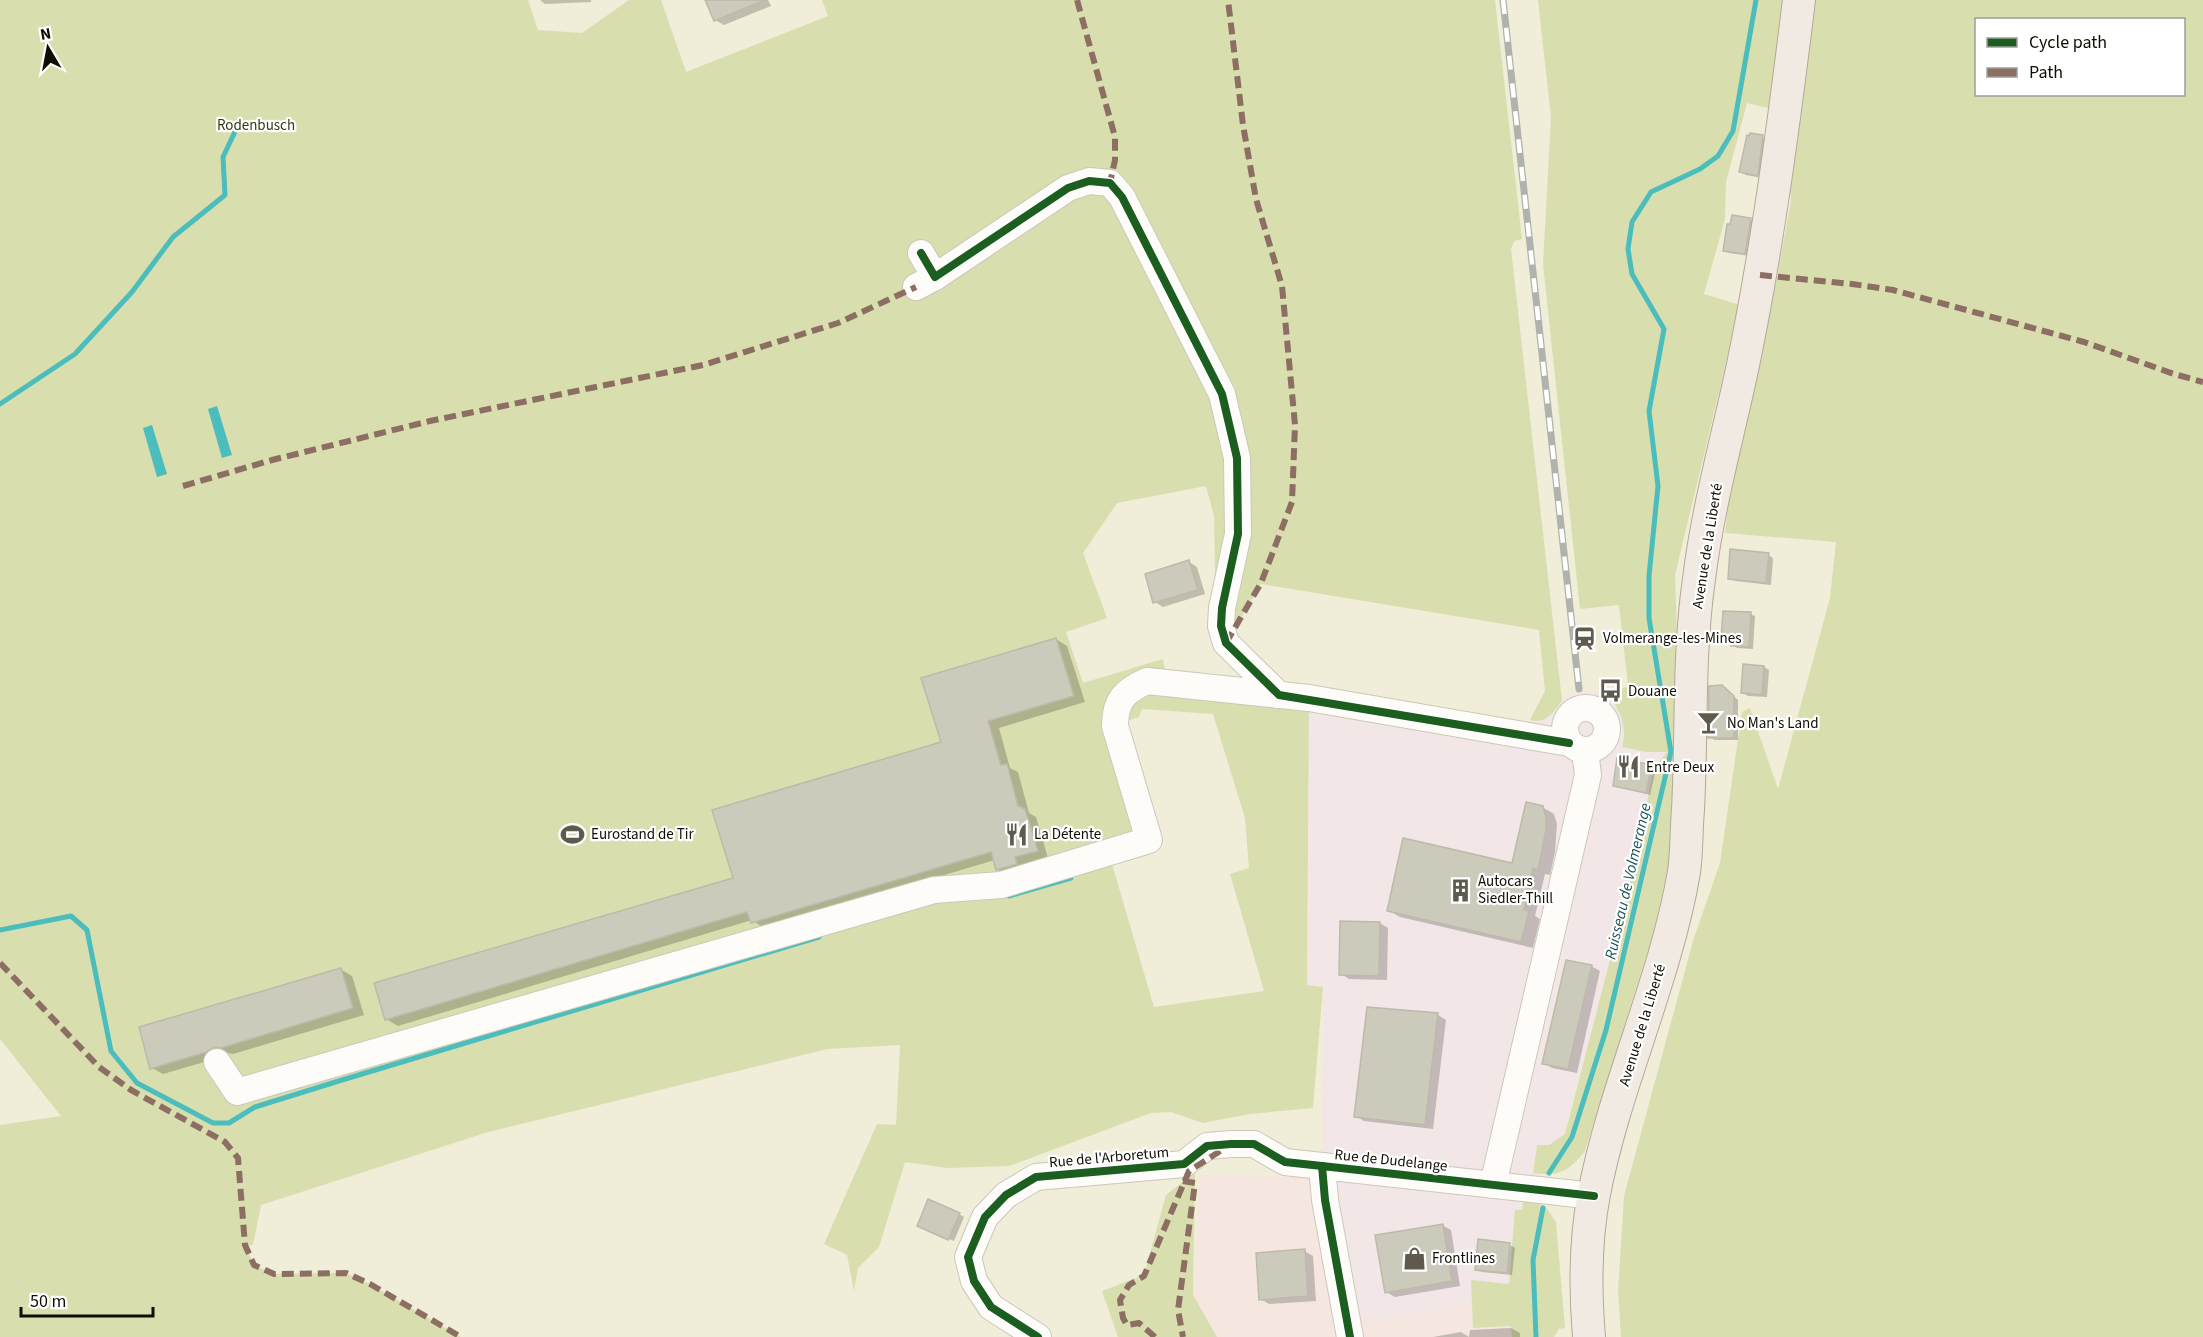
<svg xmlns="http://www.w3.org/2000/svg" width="2203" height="1337" viewBox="0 0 2203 1337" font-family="'Source Sans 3',sans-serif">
  <rect width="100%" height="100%" fill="#f0edd9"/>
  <path fill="#f3e6e6" d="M1580,691L1596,692L1611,699L1620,711L1625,726L1622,747L1646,752H1668L1653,770L1638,851L1564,1134L1549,1145H1537L1533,1173L1550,1176L1545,1206L1524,1200L1522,1210H1515L1509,1284L1471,1280L1472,1303L1348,1325L1322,1166L1323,987L1307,986L1309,698L1523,735L1530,720L1536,722L1554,712L1564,698Z"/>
  <path fill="#f6e6e0" d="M1200,1175L1322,1178L1348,1325L1472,1303L1473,1328L1512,1326V1337H1217L1193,1295Z"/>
  <g fill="#d9deaf" fill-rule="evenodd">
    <path d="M0,0H528L538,30L582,33L629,0H661L686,72L828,16L822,0H1495L1522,239L1514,241L1511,249L1562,701C1554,712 1545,725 1530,720L1545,691L1539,630L1261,584L1226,643L1230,575L1215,574L1214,516L1206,486L1117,503L1083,553L1107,618L1066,632L1083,683L1163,659L1167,683L1309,698L1307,985L1323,987L1313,1108L1250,1114L1203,1123L1171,1112L1151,1113L1009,1166L948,1168L905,1162L879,1247L858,1268L854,1291L847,1255L824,1244L877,1124L896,1125L900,1045L827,1049L485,1133L261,1205L253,1245L245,1246L254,1265L274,1274L346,1273L370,1284L461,1337H0V1125L61,1116L0,1039ZM1142,709L1213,714L1245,818L1249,868L1230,874L1264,991L1154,1007L1109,854L1147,832L1159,828L1126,721L1139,717Z"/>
    <path d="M1538,0H2203V1337H1621L1618,1290L1624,1196L1693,941L1720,863L1742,712L1750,708L1778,789L1830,598L1836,542L1725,533L1732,468L1777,277L1791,201L1785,112L1747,103L1726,182L1725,219L1704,294L1740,305L1675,575L1680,732L1669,864L1653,935L1585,1151C1569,1171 1559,1177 1533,1173L1537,1145H1549L1565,1134L1638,851L1653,770L1667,752H1646L1622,747C1627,728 1622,714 1611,699L1615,691L1628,686L1619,605L1580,609L1543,264L1551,117ZM1976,20H2184V94H1976Z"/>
    <path d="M1195,1172L1193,1295L1217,1337H1118L1102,1291L1144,1275L1166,1195Z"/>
    <path d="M1523,1200L1545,1206L1556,1222L1565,1328L1559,1329L1554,1337H1512L1511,1326L1473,1328L1471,1280L1509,1284L1515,1210H1522Z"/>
  </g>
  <g fill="#4bbdbc">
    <path d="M217,406L232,455L222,458L208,409Z"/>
    <path d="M152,425L167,474L157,477L143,428Z"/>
  </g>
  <g fill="#0003">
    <path d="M540,0H591V2L545,4Z"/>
    <path d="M707,0H768L771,6L724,25L715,20Z"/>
    <path d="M1751,134L1768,140L1763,178L1746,175L1741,172Z"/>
    <path d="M1751,220L1755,222L1750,256L1729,253L1725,251Z"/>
    <path d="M1768,555L1773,558L1771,585L1735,581L1730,578Z"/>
    <path d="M1189,562L1197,567L1205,594L1163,607L1155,602Z"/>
    <path d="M1750,614L1755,616L1753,649L1737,648L1733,645V640L1723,637Z"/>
    <path d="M1056,639L1067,646L1085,702L999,728L1010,768L1018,772L1029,813L1036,817L1048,858L1026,864L1028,871L1009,876L997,869L995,860L764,928L752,920L398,1026L386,1019L734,879L943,743Z"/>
    <path d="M1764,667L1769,670L1767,697L1748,696L1743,693Z"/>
    <path d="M1727,690L1738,700V740H1714L1710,737Z"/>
    <path d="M1618,760L1656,769L1650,795L1614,785Z"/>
    <path d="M1542,807L1554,814L1557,824L1555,852L1550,875L1545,874L1535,916L1540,919L1533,948L1400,917L1388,910L1513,865Z"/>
    <path d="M1380,923L1388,928L1387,980L1349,979L1341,974Z"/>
    <path d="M1591,966L1600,971L1577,1073L1552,1068L1544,1063Z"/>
    <path d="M340,969L352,976L364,1015L233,1054L228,1053L218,1058L163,1074L152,1068Z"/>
    <path d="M1368,1009L1438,1015L1446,1020L1433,1129L1364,1121L1356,1116Z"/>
    <path d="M959,1214L964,1217L954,1241L924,1229Z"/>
    <path d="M1442,1225L1451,1230L1460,1286L1395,1297L1386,1292Z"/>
    <path d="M1479,1241L1510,1245L1515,1248L1512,1275L1482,1272L1476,1269Z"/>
    <path d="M1304,1251L1313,1256L1316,1301L1269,1304L1260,1299Z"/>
    <path d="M1511,1328L1520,1333V1337H1433L1461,1332L1469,1337L1470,1330Z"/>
  </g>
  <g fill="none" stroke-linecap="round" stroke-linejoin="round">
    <g stroke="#4bbdbc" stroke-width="5">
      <path d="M0,404L75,354L132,292L173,237L225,195L223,157L240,121"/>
      <path d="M1009,896L1071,878"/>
      <path d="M0,930L71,916L87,930L111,1051L137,1083L213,1123H229L255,1107L342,1080L819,937"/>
      <path d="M1549,1173L1572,1137L1606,1030L1671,752L1649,618V576L1658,486L1649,411L1664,329L1632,274L1628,249L1632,222L1651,192L1700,169L1718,156L1733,131L1756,0"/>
      <path d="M1536,1337L1533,1260L1543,1208"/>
    </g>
  </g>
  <g fill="#cccaba" stroke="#bdbaab" stroke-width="1.5">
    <path d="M705,0H765L714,21Z"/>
    <path d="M1750,133L1763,135L1758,176L1739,172L1747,135L1749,136Z"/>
    <path d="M1732,215L1751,218L1745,254L1723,251L1727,224H1730Z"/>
    <path d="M1730,549L1769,553L1766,583L1728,579Z"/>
    <path d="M1189,560L1198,590L1153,603L1145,574Z"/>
    <path d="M1723,611L1751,612L1749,647L1731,646V638H1721Z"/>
    <path d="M1056,638L1074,696L988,721L1001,765L1007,764L1018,806L1025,809L1038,851L1015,857L1017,864L996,870L991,852L751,923L747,912L385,1020L374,983L733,878L712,810L941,742L921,678Z"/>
    <path d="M1743,664L1764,666L1762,695L1741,693Z"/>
    <path d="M1722,685L1734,696V738H1708L1709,686Z"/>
    <path d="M1617,758L1652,765L1646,793L1613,786Z"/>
    <path d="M1526,802L1543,806L1546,817V830L1538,870L1533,868L1524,910L1529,911L1521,942L1387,911L1403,838L1512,863Z"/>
    <path d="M1340,921L1380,922L1379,976L1339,975Z"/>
    <path d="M1566,960L1592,965L1568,1069L1542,1064Z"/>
    <path d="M341,968L353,1008L221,1048L215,1047L206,1052L150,1069L139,1027Z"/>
    <path d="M1367,1007L1438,1013L1425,1125L1354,1117Z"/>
    <path d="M928,1199L960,1213L948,1240L917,1226Z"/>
    <path d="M1443,1224L1452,1281L1385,1293L1375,1235Z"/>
    <path d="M1478,1239L1510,1243L1507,1273L1475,1270Z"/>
    <path d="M1305,1249L1308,1296L1259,1300L1256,1253Z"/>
  </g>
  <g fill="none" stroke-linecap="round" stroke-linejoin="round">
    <defs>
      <g id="minor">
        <path d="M921,253L935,277L1068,188L1089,181L1110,183L1122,197L1222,394L1237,458L1238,534L1222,608L1221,626L1226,643L1279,695"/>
        <path d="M916,287L935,277"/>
        <circle cx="1586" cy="729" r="21"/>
        <path d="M217,1062L237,1092L934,890L1001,885L1149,840L1115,726C1115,701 1124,691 1147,681L1309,698L1569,743"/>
        <path d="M1493,1185L1588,775L1585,751"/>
        <path d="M1038,1337L991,1307L974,1281L968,1257L985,1217L1006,1195L1036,1177L1184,1164L1207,1146L1231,1144H1254L1285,1162L1322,1166"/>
        <path d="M1350,1337L1325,1200L1322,1166L1594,1196"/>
      </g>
      <path id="major" d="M1589,1337C1585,1290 1585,1241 1594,1194C1615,1085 1665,982 1684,872C1687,852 1686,831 1688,810C1692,733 1688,655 1699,579C1708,506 1728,436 1743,365C1768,244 1784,122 1799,0"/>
    </defs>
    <use href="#minor" stroke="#cbc8b9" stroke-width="28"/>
    <use href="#major" stroke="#b5a798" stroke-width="34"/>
    <use href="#minor" stroke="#fdfcf9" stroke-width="26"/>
    <use href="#major" stroke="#f1eae3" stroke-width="32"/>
    <defs>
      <path id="rail" d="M1503,0L1579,689"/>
    </defs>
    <use href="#rail" stroke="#b2b2ad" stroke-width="7"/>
    <use href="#rail" stroke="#fff" stroke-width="4.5" stroke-dasharray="14" stroke-linecap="butt"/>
    <g stroke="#8d6e63" stroke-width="6" stroke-dasharray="12 6" stroke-linecap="butt">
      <path d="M1077,0L1115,137V160L1110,183"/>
      <path d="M1760,275L1852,284L1893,290L2084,342L2174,374L2203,382"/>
      <path d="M183,486L272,460L430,421L703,365L838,323L916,287"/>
      <path d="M1226,643L1261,583L1292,502L1295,425L1282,286L1256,199L1243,125L1228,0"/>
      <path d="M0,963L99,1067L131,1090L225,1142L238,1158L245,1245L254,1265L274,1274L346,1273L370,1284L461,1337"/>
      <path d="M1183,1181L1195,1183L1178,1310L1183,1337"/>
      <path d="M1155,1337L1139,1323L1127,1325L1123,1318L1120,1300L1129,1285L1144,1276L1189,1171L1225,1148"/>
    </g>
    <defs>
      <g id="cycleway">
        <path d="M921,253L935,277L1068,188L1089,181L1110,183L1122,197L1222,394L1237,458L1238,534L1222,608L1221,626L1226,643L1279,695L1569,743"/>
        <path d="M1038,1337L991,1307L974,1281L968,1257L985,1217L1006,1195L1036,1177L1184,1164L1207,1146L1231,1144H1254L1285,1162L1322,1166"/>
        <path d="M1350,1337L1325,1200L1322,1166L1594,1196"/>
      </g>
    </defs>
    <use href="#cycleway" stroke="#fff" stroke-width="11"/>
    <use href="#cycleway" stroke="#1b5e20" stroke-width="8"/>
  </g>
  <defs>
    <symbol id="station-bare" viewBox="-9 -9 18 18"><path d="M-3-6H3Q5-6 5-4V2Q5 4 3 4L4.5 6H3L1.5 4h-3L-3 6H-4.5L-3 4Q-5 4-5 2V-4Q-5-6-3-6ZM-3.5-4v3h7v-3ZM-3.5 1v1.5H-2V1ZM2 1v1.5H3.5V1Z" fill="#5e5b4e" stroke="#fff" stroke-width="2.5" paint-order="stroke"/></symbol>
    <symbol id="bus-bare" viewBox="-9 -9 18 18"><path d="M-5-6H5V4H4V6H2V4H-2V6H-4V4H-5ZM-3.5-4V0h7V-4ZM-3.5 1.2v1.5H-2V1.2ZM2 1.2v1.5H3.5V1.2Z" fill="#5e5b4e" stroke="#fff" stroke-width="2.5" paint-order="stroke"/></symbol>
    <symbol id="bar-bare" viewBox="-9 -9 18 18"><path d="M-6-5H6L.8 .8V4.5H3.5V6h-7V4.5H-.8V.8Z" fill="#5e5b4e" stroke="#fff" stroke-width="2.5" paint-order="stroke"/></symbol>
    <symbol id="restaurant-bare" viewBox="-9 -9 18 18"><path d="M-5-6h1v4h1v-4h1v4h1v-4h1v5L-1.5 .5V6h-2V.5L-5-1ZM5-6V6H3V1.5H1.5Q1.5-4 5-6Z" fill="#5e5b4e" stroke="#fff" stroke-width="2.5" paint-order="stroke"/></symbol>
    <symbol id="stadium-bare" viewBox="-9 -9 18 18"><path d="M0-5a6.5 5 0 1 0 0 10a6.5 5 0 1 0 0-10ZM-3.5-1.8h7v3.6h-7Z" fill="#5e5b4e" stroke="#fff" stroke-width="2.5" paint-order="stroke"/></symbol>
    <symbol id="building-bare" viewBox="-9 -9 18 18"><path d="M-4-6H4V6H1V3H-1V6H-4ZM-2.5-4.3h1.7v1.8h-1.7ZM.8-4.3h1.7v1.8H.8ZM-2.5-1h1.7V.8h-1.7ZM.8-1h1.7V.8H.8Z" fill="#5e5b4e" stroke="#fff" stroke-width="2.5" paint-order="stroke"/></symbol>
    <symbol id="shop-bare" viewBox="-9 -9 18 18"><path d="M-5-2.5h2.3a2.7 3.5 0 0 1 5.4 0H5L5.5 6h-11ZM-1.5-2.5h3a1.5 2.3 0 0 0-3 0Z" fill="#5e5b4e" stroke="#fff" stroke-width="2.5" paint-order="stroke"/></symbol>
  </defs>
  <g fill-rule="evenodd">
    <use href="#station-bare" x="1568" y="622" width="33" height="33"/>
    <use href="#bus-bare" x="1594" y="674" width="33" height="33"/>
    <use href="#bar-bare" x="1692" y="706" width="33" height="33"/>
    <use href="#restaurant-bare" x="1612" y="750" width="33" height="33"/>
    <use href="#stadium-bare" x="556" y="818" width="33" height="33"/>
    <use href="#restaurant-bare" x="1000" y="818" width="33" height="33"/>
    <use href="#building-bare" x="1444" y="874" width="33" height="33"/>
    <use href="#shop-bare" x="1398" y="1242" width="33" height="33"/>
  </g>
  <g text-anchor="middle" stroke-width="4.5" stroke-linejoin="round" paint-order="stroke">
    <g font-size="15" fill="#353a15" stroke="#fff">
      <text x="256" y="130">Rodenbusch</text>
    </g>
    <g font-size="15" fill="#100d03" stroke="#fff">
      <text transform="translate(1707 546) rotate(-81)" y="5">Avenue de la Liberté</text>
      <text transform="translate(1642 1025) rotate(-73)" y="5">Avenue de la Liberté</text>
      <text transform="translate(1109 1157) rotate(-5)" y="5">Rue de l'Arboretum</text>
      <text transform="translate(1391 1160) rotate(6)" y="5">Rue de Dudelange</text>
    </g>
    <g font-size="15" fill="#100d03" stroke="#fff" text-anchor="start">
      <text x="1603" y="643">Volmerange-les-Mines</text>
      <text x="1628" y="696">Douane</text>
      <text x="1727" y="728">No Man's Land</text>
      <text x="1646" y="772">Entre Deux</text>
      <text x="591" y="839">Eurostand de Tir</text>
      <text x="1034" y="839">La Détente</text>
      <text x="1478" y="886">Autocars<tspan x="1478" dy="17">Siedler-Thill</tspan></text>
      <text x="1432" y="1263">Frontlines</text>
    </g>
    <g font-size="16" font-style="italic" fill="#1d5457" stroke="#fff">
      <text transform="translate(1627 881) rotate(-77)" y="6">Ruisseau de Volmerange</text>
    </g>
  </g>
  <rect x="1975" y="18" width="210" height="78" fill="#ffffff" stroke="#9f9e9a" stroke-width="1.5"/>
  <rect x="1987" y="38" width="30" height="9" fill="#1b5e20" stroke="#9f9e9a" stroke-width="1.5"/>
  <text x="2029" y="48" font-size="18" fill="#100d03">Cycle path</text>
  <rect x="1987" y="68" width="30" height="9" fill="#8d6e63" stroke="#9f9e9a" stroke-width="1.5"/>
  <text x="2029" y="78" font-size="18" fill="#100d03">Path</text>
  <g transform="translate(48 48) rotate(350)" stroke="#ffffff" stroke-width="4.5" paint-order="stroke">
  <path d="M0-4.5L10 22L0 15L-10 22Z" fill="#100d03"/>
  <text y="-9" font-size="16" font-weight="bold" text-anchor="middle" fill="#100d03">N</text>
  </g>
  <path d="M21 1307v9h132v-9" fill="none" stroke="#100d03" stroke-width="3"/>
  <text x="30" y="1307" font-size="18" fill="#100d03" stroke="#ffffff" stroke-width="4.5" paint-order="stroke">50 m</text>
</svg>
